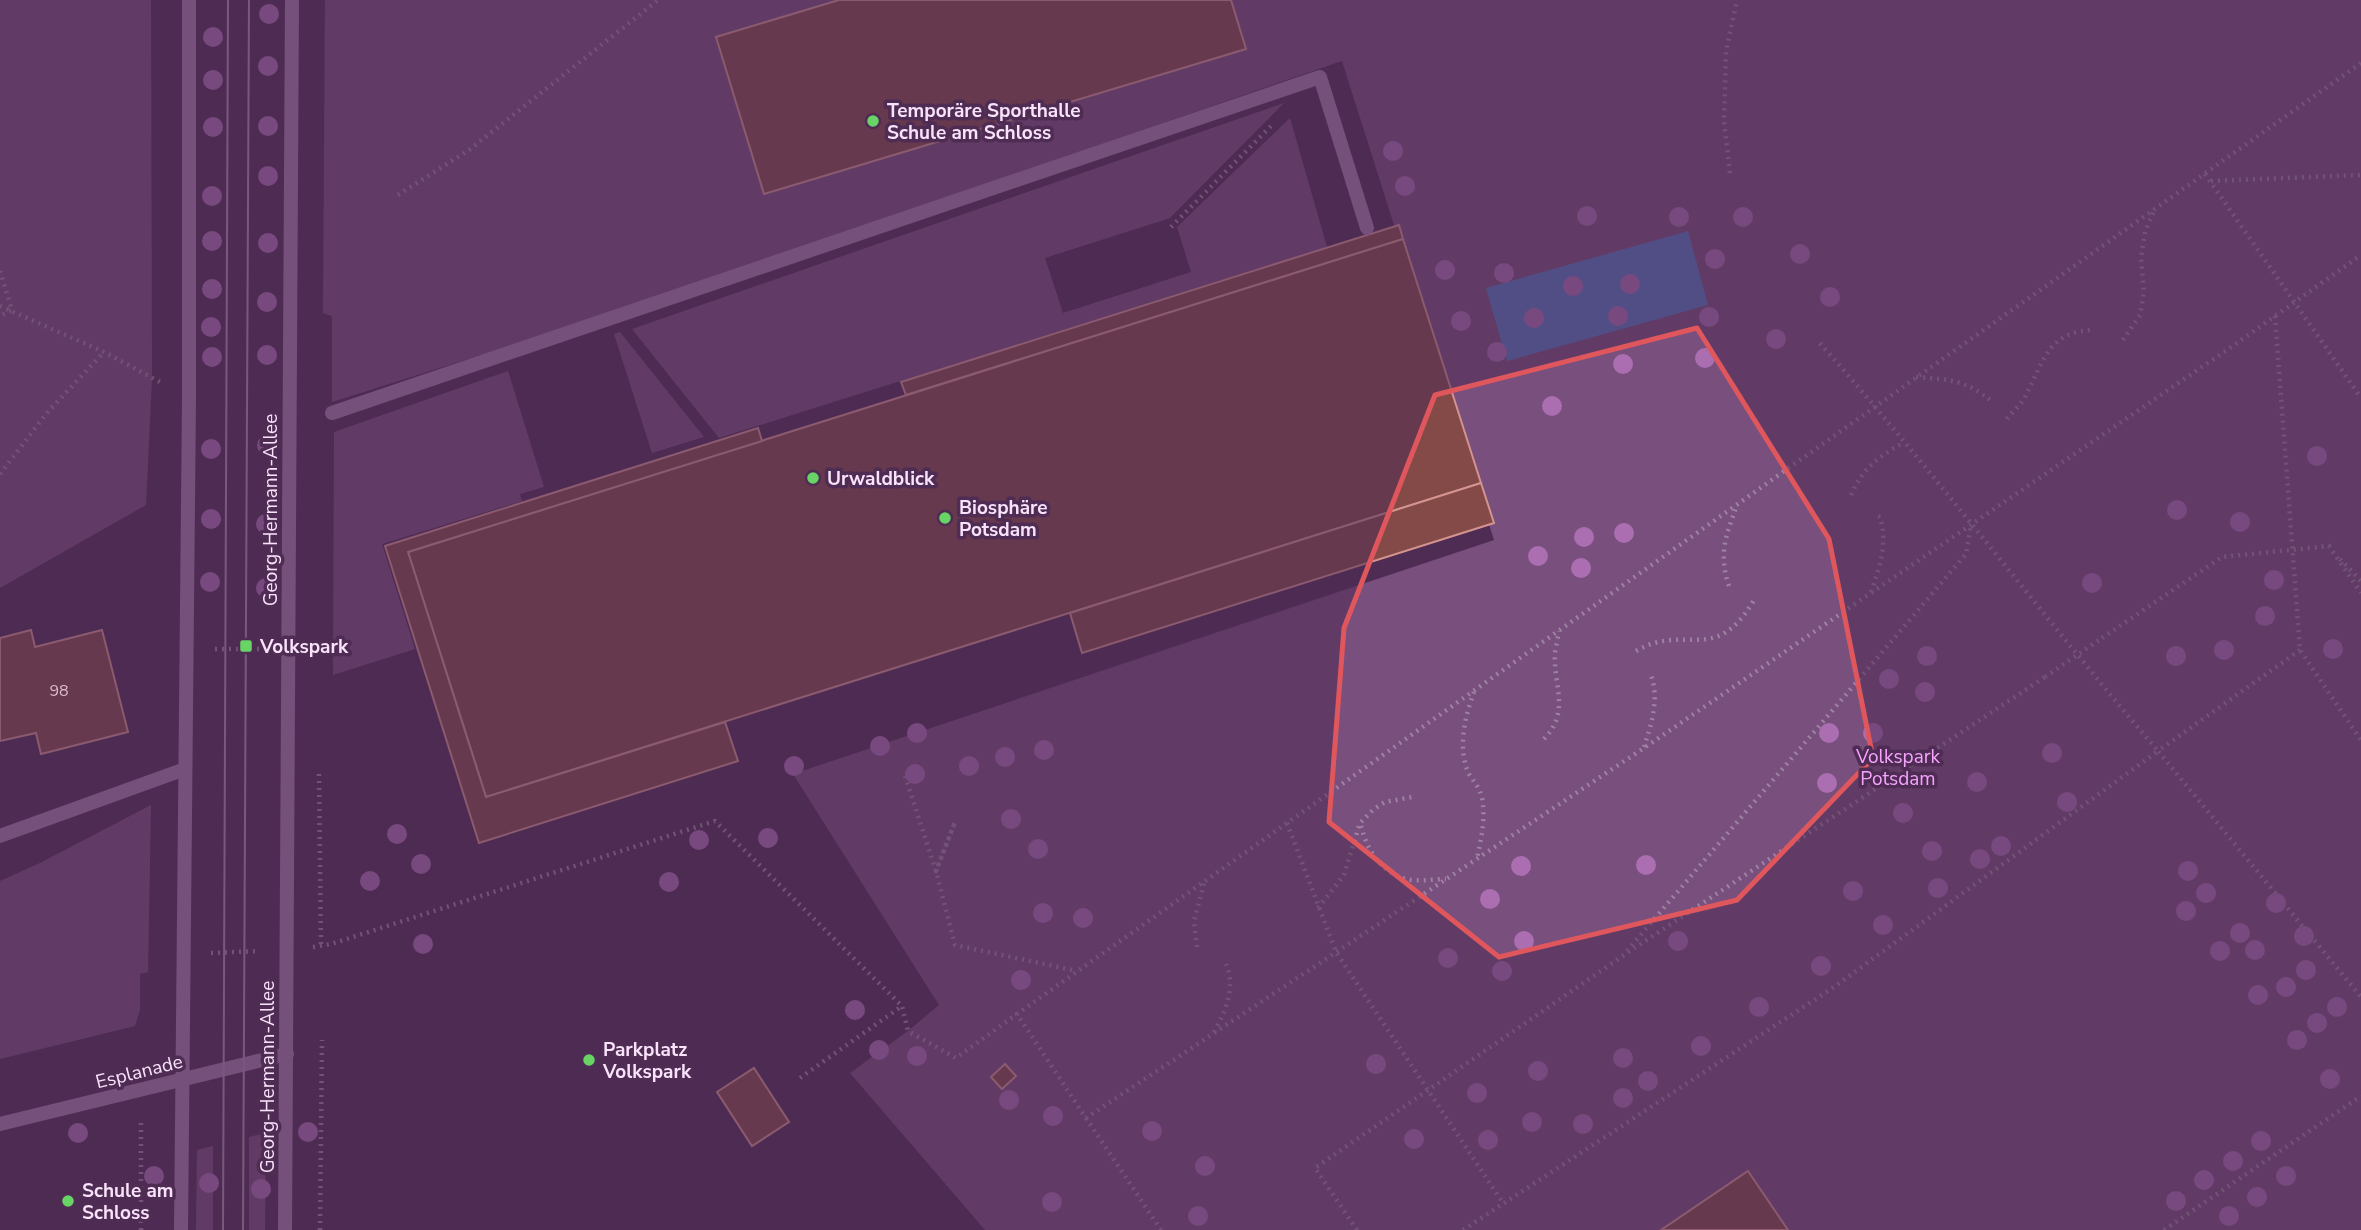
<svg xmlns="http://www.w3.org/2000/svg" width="2361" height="1230" viewBox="0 0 2361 1230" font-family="'Nunito Sans',sans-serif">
  <rect width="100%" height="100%" fill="#4f2c53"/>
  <g fill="#784f7d">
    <path d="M0,0H151L152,378L146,505L0,588Z"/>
    <path d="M325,0H2361V1230H985L850,1073L908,1031L939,1005L793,774L1494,540L1342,61L601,317L332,402V316L323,313Z"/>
    <path d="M1284,103L1170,218L1045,258L1063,313L1191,272L1177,227L1290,118L1327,247L719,438L632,329Z"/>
    <path d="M620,332L704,437L652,453L614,334Z"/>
    <path d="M508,371L544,487L520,494L522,501L382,544L415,649L333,675L334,432Z"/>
    <path d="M151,805L148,972L140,974V1010L135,1026L0,1059V881L40,863Z"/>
    <path d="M266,1133L265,1230H249V1137Z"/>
    <path d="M213,1146V1230H196L197,1150Z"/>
  </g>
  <path fill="#5578c1" d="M1688,231L1708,305L1507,361L1486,288Z"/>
  <g fill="#834a47" stroke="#d4938f" stroke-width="2">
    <path d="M839,0H1231L1246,49L764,194L716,37Z"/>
    <path d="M1399,225L1403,239L906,395L901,382Z"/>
    <path d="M1403,239L1481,483L486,797L408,552Z"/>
    <path d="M758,428L762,441L408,552L486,797L725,722L738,761L479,843L385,546Z"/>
    <path d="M1481,483L1494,523L1082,653L1070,613Z"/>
    <path d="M31,630L35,647L102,630L128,732L41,754L36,733L0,741V638Z"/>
    <path d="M1005,1064L1016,1076L1002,1089L991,1077Z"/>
    <path d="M754,1068L789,1122L752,1146L717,1092Z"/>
    <path d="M1748,1171L1788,1230H1661Z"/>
  </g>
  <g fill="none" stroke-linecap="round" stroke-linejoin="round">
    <g stroke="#9e82a2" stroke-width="4.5" stroke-dasharray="2 5" stroke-linecap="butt">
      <path d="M2361,63L1017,1014L1086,1118L1644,748L2237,343L2361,255"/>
      <path d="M1730,173L1724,121L1726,51L1737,0"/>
      <path d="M2205,174L2361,398"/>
      <path d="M2211,181L2361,175"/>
      <path d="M398,195L469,150L658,0"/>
      <path d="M1171,227L1272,125"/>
      <path d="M0,271L12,310L0,316"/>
      <path d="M0,306L104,352L160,382"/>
      <path d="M2275,316L2300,650L2361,740"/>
      <path d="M2123,340L2140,315L2144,292L2141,258L2145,232L2154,211"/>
      <path d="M1916,377C1952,380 1963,379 1993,402"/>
      <path d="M2007,419C2013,411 2023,403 2027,393C2044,360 2049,332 2092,330"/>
      <path d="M0,474L46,414L104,352"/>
      <path d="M1851,495C1864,466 1878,458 1904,442"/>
      <path d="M2340,559L2361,581"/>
      <path d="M1729,586C1718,553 1726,536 1737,505"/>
      <path d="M1871,592C1880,566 1888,544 1880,517L1876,514"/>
      <path d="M2102,638L2222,557L2329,546L2361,593"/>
      <path d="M215,649H262"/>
      <path d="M2300,650L2158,751L2361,997"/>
      <path d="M1636,651C1685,622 1715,667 1754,600"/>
      <path d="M1474,692C1465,716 1457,749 1469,774C1474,782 1480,788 1482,798C1486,819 1481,838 1477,859"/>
      <path d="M1544,739C1571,711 1553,686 1555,653C1556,646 1558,638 1559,631"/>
      <path d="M1644,747C1652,723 1660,696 1650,673"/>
      <path d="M319,774L321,947"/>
      <path d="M905,776L936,871L955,822L936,871L955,945L1077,971"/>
      <path d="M1287,823L1336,952L1503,1203"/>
      <path d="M1361,826C1367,849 1380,873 1406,879C1418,882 1434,879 1446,879"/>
      <path d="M1318,908L1344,875L1360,823L1374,809L1385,802L1412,797"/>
      <path d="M313,947L331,944L715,821L902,1006"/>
      <path d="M1197,947L1194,921L1204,883"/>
      <path d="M1627,951L1966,554L1971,525"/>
      <path d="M211,953L259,951"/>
      <path d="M1214,1032C1226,1010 1236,988 1226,964"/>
      <path d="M800,1078L902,1006L908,1031L956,1058L1017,1014"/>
      <path d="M1086,1118L1161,1230"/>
      <path d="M141,1230V1119"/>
      <path d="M320,1230L322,1040"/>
      <path d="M1357,1230L1315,1168L1624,955L2045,677"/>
      <path d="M1463,1230L1834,987L2158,751C2042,616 1936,474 1818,341"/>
      <path d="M2164,1230L2361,1096"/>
    </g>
    <path stroke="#a47ca9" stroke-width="14" d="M332,413L1320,77L1367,228"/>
    <g stroke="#a47ca9" stroke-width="14">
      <path d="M0,836L185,769"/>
      <path d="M0,1124L287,1054"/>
      <path d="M181,1230L189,398V0"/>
      <path d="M285,1230L292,0"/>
    </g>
    <g stroke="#ac90af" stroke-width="2">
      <path d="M223,1230L228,0"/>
      <path d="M243,1230L249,0"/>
    </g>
    <path stroke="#9e82a2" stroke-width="4.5" stroke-dasharray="2 5" stroke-linecap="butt" d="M2045,677L2102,638"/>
  </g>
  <g fill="#aa6eb1">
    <circle cx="269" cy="14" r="10"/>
    <circle cx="213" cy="37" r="10"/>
    <circle cx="268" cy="66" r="10"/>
    <circle cx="213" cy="80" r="10"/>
    <circle cx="268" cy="126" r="10"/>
    <circle cx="213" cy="127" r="10"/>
    <circle cx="1393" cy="151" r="10"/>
    <circle cx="268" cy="176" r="10"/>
    <circle cx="1405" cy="186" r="10"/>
    <circle cx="212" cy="196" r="10"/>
    <circle cx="1587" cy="216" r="10"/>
    <circle cx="1679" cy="217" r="10"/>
    <circle cx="1743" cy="217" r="10"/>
    <circle cx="212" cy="241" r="10"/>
    <circle cx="268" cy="243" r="10"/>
    <circle cx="1800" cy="254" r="10"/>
    <circle cx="1715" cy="259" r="10"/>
    <circle cx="1445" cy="270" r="10"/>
    <circle cx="1504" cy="273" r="10"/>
    <circle cx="1630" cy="284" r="10"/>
    <circle cx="1573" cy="286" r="10"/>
    <circle cx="212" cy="289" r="10"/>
    <circle cx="1830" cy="297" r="10"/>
    <circle cx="267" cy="302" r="10"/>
    <circle cx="1618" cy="316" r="10"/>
    <circle cx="1709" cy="317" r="10"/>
    <circle cx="1534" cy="318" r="10"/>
    <circle cx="1461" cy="321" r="10"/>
    <circle cx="211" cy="327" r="10"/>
    <circle cx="1776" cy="339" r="10"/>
    <circle cx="1497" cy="352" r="10"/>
    <circle cx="267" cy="355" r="10"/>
    <circle cx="212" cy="357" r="10"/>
    <circle cx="1705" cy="358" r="10"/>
    <circle cx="1623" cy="364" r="10"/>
    <circle cx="1552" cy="406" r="10"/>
    <circle cx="267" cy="445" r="10"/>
    <circle cx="211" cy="449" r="10"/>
    <circle cx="2317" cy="456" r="10"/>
    <circle cx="2177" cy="510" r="10"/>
    <circle cx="211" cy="519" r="10"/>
    <circle cx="2240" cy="522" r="10"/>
    <circle cx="266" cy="524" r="10"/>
    <circle cx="1624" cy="533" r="10"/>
    <circle cx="1584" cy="537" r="10"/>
    <circle cx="1538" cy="556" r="10"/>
    <circle cx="1581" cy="568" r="10"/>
    <circle cx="2274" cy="580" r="10"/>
    <circle cx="210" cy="582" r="10"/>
    <circle cx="2092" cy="583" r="10"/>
    <circle cx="266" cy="588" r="10"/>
    <circle cx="2265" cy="616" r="10"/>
    <circle cx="2333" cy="649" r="10"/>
    <circle cx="2224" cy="650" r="10"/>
    <circle cx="1927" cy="656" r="10"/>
    <circle cx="2176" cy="656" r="10"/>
    <circle cx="1889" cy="679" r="10"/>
    <circle cx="1925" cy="692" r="10"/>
    <circle cx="917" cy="733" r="10"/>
    <circle cx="1829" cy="733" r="10"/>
    <circle cx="1873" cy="733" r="10"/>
    <circle cx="880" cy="746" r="10"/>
    <circle cx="1044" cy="750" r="10"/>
    <circle cx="2052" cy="753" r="10"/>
    <circle cx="1005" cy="757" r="10"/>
    <circle cx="794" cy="766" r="10"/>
    <circle cx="969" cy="766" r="10"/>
    <circle cx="915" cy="774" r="10"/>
    <circle cx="1977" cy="782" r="10"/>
    <circle cx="1827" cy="783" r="10"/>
    <circle cx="2067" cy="802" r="10"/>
    <circle cx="1903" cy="813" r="10"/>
    <circle cx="1011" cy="819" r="10"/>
    <circle cx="397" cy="834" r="10"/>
    <circle cx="768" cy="838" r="10"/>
    <circle cx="699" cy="840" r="10"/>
    <circle cx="2001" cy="846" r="10"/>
    <circle cx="1038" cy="849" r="10"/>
    <circle cx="1932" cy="851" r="10"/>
    <circle cx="1980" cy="859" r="10"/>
    <circle cx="421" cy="864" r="10"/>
    <circle cx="1646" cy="865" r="10"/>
    <circle cx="1521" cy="866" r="10"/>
    <circle cx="2188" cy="871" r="10"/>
    <circle cx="370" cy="881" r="10"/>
    <circle cx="669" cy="882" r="10"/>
    <circle cx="1938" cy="888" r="10"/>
    <circle cx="1853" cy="891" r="10"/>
    <circle cx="2206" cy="893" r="10"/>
    <circle cx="1490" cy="899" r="10"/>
    <circle cx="2276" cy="903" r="10"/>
    <circle cx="2186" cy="911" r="10"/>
    <circle cx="1043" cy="913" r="10"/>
    <circle cx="1083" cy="918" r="10"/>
    <circle cx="1883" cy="925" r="10"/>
    <circle cx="2240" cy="933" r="10"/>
    <circle cx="2304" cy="936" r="10"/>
    <circle cx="1524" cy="941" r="10"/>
    <circle cx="1678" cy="941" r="10"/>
    <circle cx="423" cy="944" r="10"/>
    <circle cx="2255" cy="950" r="10"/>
    <circle cx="2220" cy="951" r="10"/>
    <circle cx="1448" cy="958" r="10"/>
    <circle cx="1821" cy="966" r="10"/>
    <circle cx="2306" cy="970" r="10"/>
    <circle cx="1502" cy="971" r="10"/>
    <circle cx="1021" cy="980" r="10"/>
    <circle cx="2286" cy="987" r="10"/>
    <circle cx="2258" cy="995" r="10"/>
    <circle cx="1759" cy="1007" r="10"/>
    <circle cx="2337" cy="1007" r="10"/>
    <circle cx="855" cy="1010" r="10"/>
    <circle cx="2317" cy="1023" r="10"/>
    <circle cx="2297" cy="1040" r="10"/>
    <circle cx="1701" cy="1046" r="10"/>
    <circle cx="879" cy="1050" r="10"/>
    <circle cx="917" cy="1056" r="10"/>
    <circle cx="1623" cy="1058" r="10"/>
    <circle cx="1376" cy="1064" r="10"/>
    <circle cx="1538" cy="1071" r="10"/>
    <circle cx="2330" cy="1079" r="10"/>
    <circle cx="1648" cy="1081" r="10"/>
    <circle cx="1477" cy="1093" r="10"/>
    <circle cx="1623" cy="1098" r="10"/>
    <circle cx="1009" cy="1100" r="10"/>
    <circle cx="1053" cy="1116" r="10"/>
    <circle cx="1532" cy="1122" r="10"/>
    <circle cx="1583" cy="1124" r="10"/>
    <circle cx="1152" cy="1131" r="10"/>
    <circle cx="308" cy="1132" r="10"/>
    <circle cx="78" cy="1133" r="10"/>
    <circle cx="1414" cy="1139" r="10"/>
    <circle cx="1488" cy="1140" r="10"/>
    <circle cx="2261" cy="1141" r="10"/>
    <circle cx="2233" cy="1161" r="10"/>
    <circle cx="1205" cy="1166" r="10"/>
    <circle cx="154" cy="1176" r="10"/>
    <circle cx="2286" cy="1176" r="10"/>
    <circle cx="2204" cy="1180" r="10"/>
    <circle cx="209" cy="1183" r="10"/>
    <circle cx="261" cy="1189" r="10"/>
    <circle cx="2257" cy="1197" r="10"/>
    <circle cx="2176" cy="1201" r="10"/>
    <circle cx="1052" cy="1202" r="10"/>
    <circle cx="1198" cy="1216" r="10"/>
    <circle cx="2229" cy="1216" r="10"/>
  </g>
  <path d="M0 0H2361V1230H0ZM1697,328L1829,539L1873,758L1737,900L1499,957L1329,822L1344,628L1435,395Z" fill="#4f2c53" fill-opacity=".55" fill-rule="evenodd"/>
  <path fill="none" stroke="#df575d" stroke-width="5" stroke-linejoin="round" d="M1697,328L1829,539L1873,758L1737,900L1499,957L1329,822L1344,628L1435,395Z"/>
  <g fill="#68d465" stroke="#4f2c53" stroke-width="2.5">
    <circle cx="873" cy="121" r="7"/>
    <circle cx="813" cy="478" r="7"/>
    <circle cx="945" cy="518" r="7"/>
    <rect x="239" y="639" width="14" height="14" rx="3.5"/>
    <circle cx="589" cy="1060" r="7"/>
    <circle cx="68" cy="1201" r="7"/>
  </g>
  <g text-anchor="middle" stroke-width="7" stroke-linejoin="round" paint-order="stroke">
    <g font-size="16" fill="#dcbdce">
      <text x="59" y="696">98</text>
    </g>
    <g font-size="19" font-weight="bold" fill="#f9e3fb" stroke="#4f2c53" text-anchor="start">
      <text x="887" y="117">Temporäre Sporthalle<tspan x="887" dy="22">Schule am Schloss</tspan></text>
      <text x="827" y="485">Urwaldblick</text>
      <text x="959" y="514">Biosphäre<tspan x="959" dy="22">Potsdam</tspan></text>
      <text x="260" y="653">Volkspark</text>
      <text x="603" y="1056">Parkplatz<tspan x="603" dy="22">Volkspark</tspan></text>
      <text x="82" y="1197">Schule am<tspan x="82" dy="22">Schloss</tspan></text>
    </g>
    <g font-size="19" fill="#f9e3fb" stroke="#4f2c53">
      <text transform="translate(270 510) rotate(-90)" y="7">Georg-Hermann-Allee</text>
      <text transform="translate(139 1071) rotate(-14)" y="7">Esplanade</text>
      <text transform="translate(267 1077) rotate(-90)" y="7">Georg-Hermann-Allee</text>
    </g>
    <g font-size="19" fill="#f5a4fe" stroke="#4f2c53">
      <text x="1898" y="763">Volkspark<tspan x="1898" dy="22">Potsdam</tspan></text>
    </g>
  </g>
</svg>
